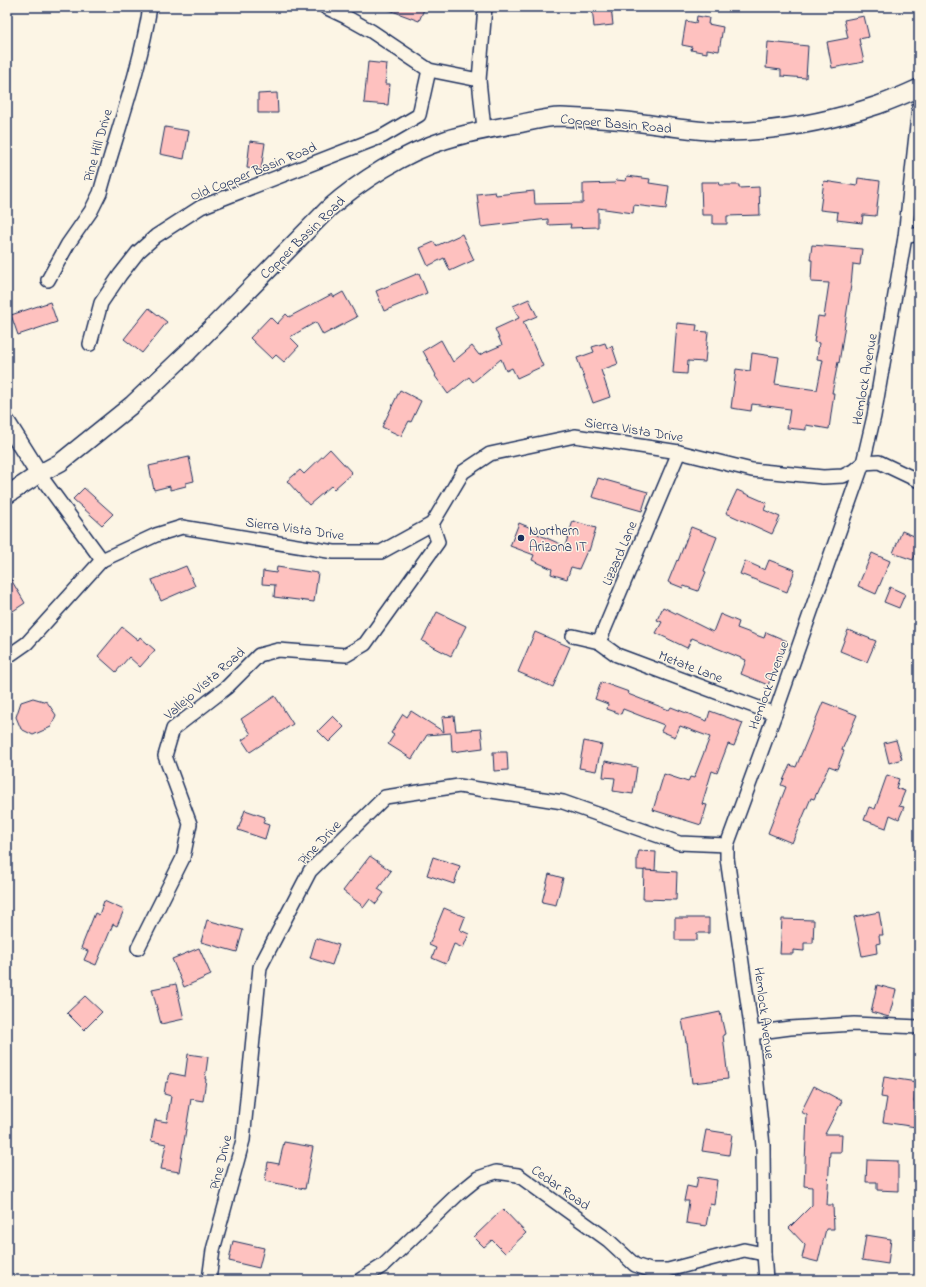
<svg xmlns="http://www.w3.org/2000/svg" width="926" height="1287" viewBox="0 0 926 1287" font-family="'Indie Flower',sans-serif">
  <rect width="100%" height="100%" fill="#fcf5e5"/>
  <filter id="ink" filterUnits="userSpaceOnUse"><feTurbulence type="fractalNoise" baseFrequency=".025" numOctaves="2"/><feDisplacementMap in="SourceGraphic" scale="8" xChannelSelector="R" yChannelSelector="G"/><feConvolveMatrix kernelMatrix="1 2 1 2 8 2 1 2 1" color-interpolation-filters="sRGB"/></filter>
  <g filter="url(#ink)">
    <g fill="#fec1bf" stroke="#1b2f5e">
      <path d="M385,7H425L419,21L384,8Z"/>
      <path d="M592,7H611L613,25L594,27Z"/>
      <path d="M697,16L709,18L708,24L723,27L719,51L707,49V53L691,50L692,47L682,45L686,21L696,23Z"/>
      <path d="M864,16L869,37L859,39L864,62L832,68L827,42L848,38L844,20Z"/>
      <path d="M768,42L808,46L806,78L781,76V70L766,68Z"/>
      <path d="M368,62L387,64L385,84H390L388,105L364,103Z"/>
      <path d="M277,93L278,113H258V94Z"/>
      <path d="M165,127L189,131L184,159L160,154Z"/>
      <path d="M250,141L265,143L261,170L247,168Z"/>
      <path d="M627,176L650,179L649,183L669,186L666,209L634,205L633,213L598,208V227L570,228L571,224L548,225V219L481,227L477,194L495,192L496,195L534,191L535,204L583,203V184L615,183L616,180L626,181Z"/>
      <path d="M858,178L880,181L876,216L863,215L862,223L837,220L838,212L820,210L824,181L857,186Z"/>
      <path d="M701,182H718L719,185H739V188L759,187L760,215L727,216V224H713V215H702Z"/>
      <path d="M462,234L474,260L450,271L444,258L428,266L420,248L434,242L436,246Z"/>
      <path d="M812,245L862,249L860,265L853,264L851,285L839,363L838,362L832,393H834L829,429L806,425V430L787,428L790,409L752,404L751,411L731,408L736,369L750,371L752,353L779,357L775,384L817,390L823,360L817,359L819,343L814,342L818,316L824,317L829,283L811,282L812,260H810Z"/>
      <path d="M419,273L427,293L384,311L376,291Z"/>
      <path d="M343,292L357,317L323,335L316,322L290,337L299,346L284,362L276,355L272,359L250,338L270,317L277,324L286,314L289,317L332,294L334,297Z"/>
      <path d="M529,299L537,316L523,322L543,366L517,378L512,368L506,371L501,359L473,382L469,377L448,394L435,376L436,375L423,351L441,340L453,362L472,346L479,355L502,345L495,329L519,318L513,306Z"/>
      <path d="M50,302L57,322L18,335L11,315Z"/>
      <path d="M149,308L167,322L142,353L124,339Z"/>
      <path d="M677,323L697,325L696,331L708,332L705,362L688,361L687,374L673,373Z"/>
      <path d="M605,343L607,348L612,346L618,364L601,370L610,397L593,403L577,358L594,352L592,347Z"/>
      <path d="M400,390L421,401L411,422L409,421L401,436L382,427Z"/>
      <path d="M330,449L352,473L334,489L331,486L309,505L287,481L300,470L304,474Z"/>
      <path d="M189,457L194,481L186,483V486L170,490V486L154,490L149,466Z"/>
      <path d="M598,478L648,492L642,511L592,497Z"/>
      <path d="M84,488L113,514L102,525L73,499Z"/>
      <path d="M737,490L767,503L764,510L780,517L772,534L726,513Z"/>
      <path d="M573,521L596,528L589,551H587L579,569L571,567L567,579L551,574L552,569L532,560L534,555L510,546L519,523L536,530L535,533L565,546Z"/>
      <path d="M691,527L717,537L704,571L706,572L698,591L684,586L683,588L668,582L677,560L678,561Z"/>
      <path d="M902,531L919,538V546L913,560L893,553Z"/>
      <path d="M872,553L890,561L876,594L858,586Z"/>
      <path d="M769,560L795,570L787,592L740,574L745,561L765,570Z"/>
      <path d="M186,566L195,586L161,601L152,580Z"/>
      <path d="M277,567L318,573L314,602L274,597L275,585L262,584L263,571L276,573Z"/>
      <path d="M7,573L25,603L7,615Z"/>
      <path d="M890,587L905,594L899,608L884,602Z"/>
      <path d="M663,607L713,632L720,614L739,622L737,628L764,638L766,632L787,641L768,685L741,674L746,660L692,638L687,648L656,633L662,622L657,620Z"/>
      <path d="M437,612L466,626L451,656L422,641Z"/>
      <path d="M122,627L138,640L140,637L155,650L140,667L129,657L116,672L98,656Z"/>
      <path d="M848,630L876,641L867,662L840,651Z"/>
      <path d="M535,632L570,647L553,687L518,672Z"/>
      <path d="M601,682L629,692L628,694L669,710L671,707L707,721L710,711L743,723L734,746L728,744L717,773L712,771L702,804L707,805L701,825L653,810L664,774L688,782L690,777L694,778L710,737L680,726L675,737L661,731L664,725L623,709L621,714L607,709L608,704L595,699Z"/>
      <path d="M275,696L293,724L250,752L242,740L251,734L241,719Z"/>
      <path d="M33,698L47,702L56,715L51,727L33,735L21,729L16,717L21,702Z"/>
      <path d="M823,702L857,715L842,750L844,751L837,769L829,766L814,799L811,798L792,843L768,833L786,787L781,785L790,765L796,767Z"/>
      <path d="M411,711L444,732L442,717L454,716L456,731L481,729L483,748L452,752L451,733L427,735L412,759L388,744L394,735L391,733L403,714L407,717Z"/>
      <path d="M333,716L344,727L329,742L318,731Z"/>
      <path d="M896,740L902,759L889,763L884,743Z"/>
      <path d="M584,741L602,745L596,771L579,768Z"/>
      <path d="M493,752H507L508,770L494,771Z"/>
      <path d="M605,761L637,767L633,794L613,791L615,778L603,777Z"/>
      <path d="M887,775L899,779L896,788L905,791L899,806L904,807L899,819L890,815L886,828L864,820L869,807L875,809Z"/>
      <path d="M245,810L265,817L263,823L269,825L265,839L238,830Z"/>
      <path d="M639,851L656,852L655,871L637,870V858Z"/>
      <path d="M370,856L391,871L378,889L384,893L376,904L370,899L364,907L343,891Z"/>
      <path d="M433,857L460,866L454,884L427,875Z"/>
      <path d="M644,870L677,872L676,900L643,899Z"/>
      <path d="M549,874L563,878L556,905L542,902Z"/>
      <path d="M104,901L124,910L117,926L113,924L96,965L84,960L88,951L81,948L95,913L99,915Z"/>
      <path d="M444,908L465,917L460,930L469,934L463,948L454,944L446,964L432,958L436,948L429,945Z"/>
      <path d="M879,912L883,935H879L880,943L876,944L877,953L862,956L854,917Z"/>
      <path d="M675,918H709V933H697V940H675Z"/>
      <path d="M782,919L814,920L813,943H804V951L793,950V954H780Z"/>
      <path d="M207,920L243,930L237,952L201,942Z"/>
      <path d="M316,938L339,945L332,965L310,958Z"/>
      <path d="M199,948L211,975L184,987L172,959Z"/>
      <path d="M176,984L184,1019L161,1024L152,989Z"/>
      <path d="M877,985L896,990L889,1017L871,1012Z"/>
      <path d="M85,996L102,1012L84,1030L67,1013Z"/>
      <path d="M720,1012L725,1034L723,1035L728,1079L692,1083L687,1042H686L682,1020Z"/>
      <path d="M188,1054L208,1057L205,1079H206L203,1101L191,1099L179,1172L161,1169L166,1144L151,1141L155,1120L167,1122L171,1096L164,1094L166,1082H168L170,1073L185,1076Z"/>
      <path d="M884,1077L917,1082L914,1102L919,1103L916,1127L883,1122L887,1098L881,1097Z"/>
      <path d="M814,1086L842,1101L825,1134H842L841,1152H830L827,1205H833L834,1229H826L818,1262L802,1258L805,1245L789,1228L812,1205V1187L804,1186L807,1115L801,1112Z"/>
      <path d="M706,1130L732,1134L729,1155L702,1151Z"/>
      <path d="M284,1142L313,1147L305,1189L265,1181L268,1162L279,1164Z"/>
      <path d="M867,1160L898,1161V1191L877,1190V1182H866Z"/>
      <path d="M698,1177L717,1180L714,1205L710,1204L706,1226L686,1223L689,1201H684L687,1186L696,1188Z"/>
      <path d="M503,1209L526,1233L505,1253L492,1240L484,1247L474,1237Z"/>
      <path d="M866,1235L891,1239L888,1264L862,1260Z"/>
      <path d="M233,1241L264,1248L259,1268L229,1261Z"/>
    </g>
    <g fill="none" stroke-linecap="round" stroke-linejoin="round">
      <defs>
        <g id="minor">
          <path d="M325,7L346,17L371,31L429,70L479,80"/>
          <path d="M484,129L479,80L485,7"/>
          <path d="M905,237L919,234"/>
          <path d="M48,280L68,244L91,211L100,193C117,131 140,70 150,7"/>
          <path d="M90,344L101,303L120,275L138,252L156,236L201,207L383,136L419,115L429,70"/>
          <path d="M39,474L102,560"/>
          <path d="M573,636L599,642L679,452"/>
          <path d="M599,642L617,655L775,714"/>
          <path d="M7,657L27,643L102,560L156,535L182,527L334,552H381L432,524L463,472L490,454L575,436L679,452L752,470L823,477L843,476L853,471L863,463L879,462L919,481"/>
          <path d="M138,948L183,858L190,824L165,756L173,729L226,688L259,655L278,650L346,655L365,644L438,542L432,524"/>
          <path d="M752,1033L790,1028L854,1024L919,1027"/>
          <path d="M209,1280L213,1250L243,1140L260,967L310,871L385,797L459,786L563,802L679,843L727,845"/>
          <path d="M360,1280L384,1265L457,1195L478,1178L496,1172L518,1175L608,1240L635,1265L650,1270H668L744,1250L764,1254"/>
          <path d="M766,1280L764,1254L763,1146L752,1033L727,858V845L775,714L863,463L874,416L905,237L919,107"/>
        </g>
        <g id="tertiary">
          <path d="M7,423L39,474"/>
          <path d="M7,495L39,474L61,462L133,404L187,353L328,209C360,181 404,153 445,140C469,132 494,128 518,124C532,121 547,117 561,117C583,118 605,119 627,121C661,125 694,132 729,132C780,131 830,121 878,105C892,100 906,94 919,88"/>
        </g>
      </defs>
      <use href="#minor" stroke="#1b2f5e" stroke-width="16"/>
      <use href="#tertiary" stroke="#1b2f5e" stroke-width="20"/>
      <use href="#minor" stroke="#fcf5e5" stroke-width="13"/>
      <use href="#tertiary" stroke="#fcf5e5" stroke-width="17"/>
    </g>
  </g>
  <circle fill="#1b2f5e" stroke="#fcf5e5" stroke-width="1.5" cx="521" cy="538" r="4"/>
  <g text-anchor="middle" stroke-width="3" stroke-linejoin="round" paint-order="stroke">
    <g font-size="14" fill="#1b2f5e" stroke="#fcf5e5">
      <text transform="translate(616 123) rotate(5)" y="5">Copper Basin Road</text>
      <text transform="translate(97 145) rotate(-74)" y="5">Pine Hill Drive</text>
      <text transform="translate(253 171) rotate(-22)" y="5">Old Copper Basin Road</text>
      <text transform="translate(302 237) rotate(-44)" y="5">Copper Basin Road</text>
      <text transform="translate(864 379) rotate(-80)" y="5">Hemlock Avenue</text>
      <text transform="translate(634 429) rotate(9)" y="5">Sierra Vista Drive</text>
      <text transform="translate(295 528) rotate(8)" y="5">Sierra Vista Drive</text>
      <text transform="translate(619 553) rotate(-67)" y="5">Lizzard Lane</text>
      <text transform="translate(691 666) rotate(21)" y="5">Metate Lane</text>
      <text transform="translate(204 683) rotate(-41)" y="5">Vallejo Vista Road</text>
      <text transform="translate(768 685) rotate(-70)" y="5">Hemlock Avenue</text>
      <text transform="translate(319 842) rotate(-47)" y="5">Pine Drive</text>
      <text transform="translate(765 1013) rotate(83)" y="5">Hemlock Avenue</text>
      <text transform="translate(220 1162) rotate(-76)" y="5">Pine Drive</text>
      <text transform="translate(561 1187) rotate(35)" y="5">Cedar Road</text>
    </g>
    <g font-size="14" fill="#1b2f5e" stroke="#fcf5e5" text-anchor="start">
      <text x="529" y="535">Northern<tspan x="529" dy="16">Arizona IT</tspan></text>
    </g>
  </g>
  <rect width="926" height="1287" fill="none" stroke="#fcf5e5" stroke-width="24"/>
  <rect x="12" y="12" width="902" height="1263" fill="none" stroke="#1b2f5e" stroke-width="1.5" filter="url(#ink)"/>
</svg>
